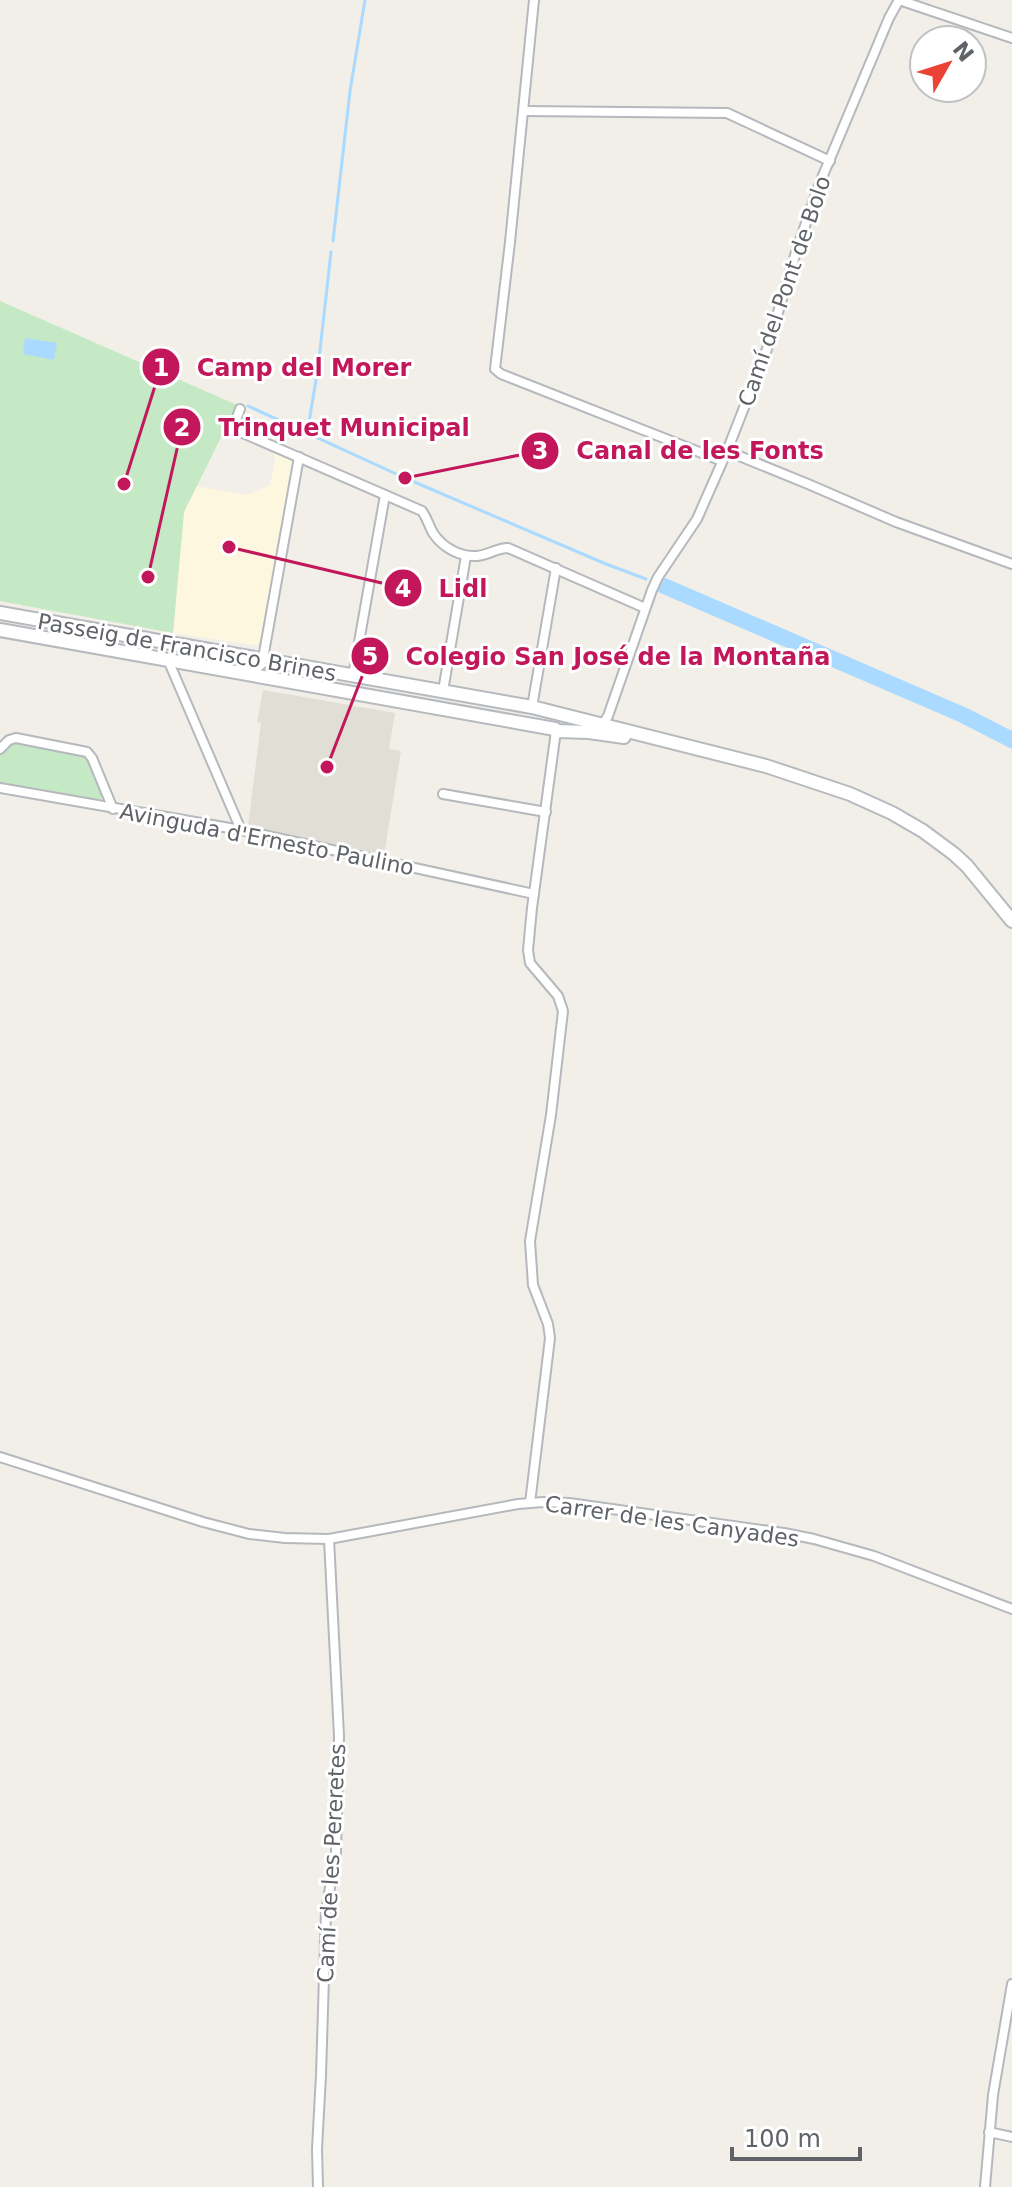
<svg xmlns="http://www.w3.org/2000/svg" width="1012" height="2187" viewBox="0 0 1012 2187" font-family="'DejaVu Sans',sans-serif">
  <rect width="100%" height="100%" fill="#f1efe8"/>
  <path fill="#fef7e0" d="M273,450L291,458L293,464L261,640L258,645H254L173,633L184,512L196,486L247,495L270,485L275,460Z"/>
  <path fill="#e1ded6" d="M263,690L395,713L389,749L401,751L384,855L248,826L261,723L257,722Z"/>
  <g fill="#c5e8c5">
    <path d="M0,301L237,405L184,512L173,633L0,601Z"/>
    <path d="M12,742L86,755L102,790V798L96,801L0,783V755Z"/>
  </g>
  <path fill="#aadaff" d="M25,338L57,343L54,360L23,354Z"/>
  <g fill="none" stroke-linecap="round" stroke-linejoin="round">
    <g stroke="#aadaff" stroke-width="3">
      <path d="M333,241L350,91L365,0"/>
      <path d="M248,406L405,478L606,564L646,579"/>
      <path d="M307,434L318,368L331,252"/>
    </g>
    <path stroke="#aadaff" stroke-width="16" d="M664,586L963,715L1012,740"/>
    <defs>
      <g id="street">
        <path d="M534,0L510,242L495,369L501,374L722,461"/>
        <path d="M899,0L1012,38"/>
        <path d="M524,111L727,113L830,161"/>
        <path d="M240,409L234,425L238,431L422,511C427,518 429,526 433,533C443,548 460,557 477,556C488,555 497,548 508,548L645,608"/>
        <path d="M727,451L808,484L896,522L1012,564"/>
        <path d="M168,660L241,830"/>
        <path d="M248,668L255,670L262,664L299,457"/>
        <path d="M353,676L385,495"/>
        <path d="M443,691L466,556"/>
        <path d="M532,707L556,568"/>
        <path d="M601,727L608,716L652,590L658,577L697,519L727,451L767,349L796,252L819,185L889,18L899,0"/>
        <path d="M0,749L9,740L16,738L87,752L92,758L113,809"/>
        <path d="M0,788L241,830L534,894"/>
        <path d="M443,794L546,812"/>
        <path d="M0,1457L203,1522L249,1534L285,1538L329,1539L518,1504L543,1502L569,1503L784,1533L814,1539L874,1556L1012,1609"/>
        <path d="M530,1503L550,1338L548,1324L533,1285L530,1241L551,1115L563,1011L558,996L530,963L528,950L532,908L556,731"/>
        <path d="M989,2132L1012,2137"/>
        <path d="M318,2187L317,2149L321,2075L326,1911L336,1852L339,1736L329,1539"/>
        <path d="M985,2187L993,2095L1012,1984"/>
      </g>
      <g id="secondary">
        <path d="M0,613L532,707L766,766L850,794L892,813L923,831L954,854L967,866L1012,921"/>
        <path d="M0,630L555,729L556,731L589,732L624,737"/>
      </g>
    </defs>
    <use href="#street" stroke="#b5b8bc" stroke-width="12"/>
    <use href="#secondary" stroke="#b6babf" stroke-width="16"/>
    <use href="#street" stroke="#fff" stroke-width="8"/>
    <use href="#secondary" stroke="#fff" stroke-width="12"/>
  </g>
  <g text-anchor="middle" stroke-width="6" stroke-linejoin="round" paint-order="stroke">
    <g font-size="22" fill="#5f6368" stroke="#fff">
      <text transform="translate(784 291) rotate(-71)" y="8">Camí del Pont de Bolo</text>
      <text transform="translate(187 647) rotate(10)" y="8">Passeig de Francisco Brines</text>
      <text transform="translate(267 839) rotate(11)" y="8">Avinguda d'Ernesto Paulino</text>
      <text transform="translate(672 1521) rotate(8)" y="8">Carrer de les Canyades</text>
      <text transform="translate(331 1863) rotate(-87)" y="8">Camí de les Pereretes</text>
    </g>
  </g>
  <path fill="none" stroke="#c2185b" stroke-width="3" d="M124 484L161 367M148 577L182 427M405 478L540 451M229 547L403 588M327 767L370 656"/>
  <g fill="#c2185b" stroke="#fff" stroke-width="3">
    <circle cx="124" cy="484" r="8"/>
    <circle cx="148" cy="577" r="8"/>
    <circle cx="405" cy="478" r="8"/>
    <circle cx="229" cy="547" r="8"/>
    <circle cx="327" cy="767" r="8"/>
    <circle cx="161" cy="367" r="20"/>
    <circle cx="182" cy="427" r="20"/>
    <circle cx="540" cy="451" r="20"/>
    <circle cx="403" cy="588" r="20"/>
    <circle cx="370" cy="656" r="20"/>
  </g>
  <g font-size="24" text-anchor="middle" font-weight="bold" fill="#fff">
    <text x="161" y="376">1</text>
    <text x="182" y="436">2</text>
    <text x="540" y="459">3</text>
    <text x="403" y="597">4</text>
    <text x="370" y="665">5</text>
  </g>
  <g font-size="24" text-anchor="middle" font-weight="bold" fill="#c2185b" stroke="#fff" stroke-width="6" stroke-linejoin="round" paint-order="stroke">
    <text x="304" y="376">Camp del Morer</text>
    <text x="344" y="436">Trinquet Municipal</text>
    <text x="700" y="459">Canal de les Fonts</text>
    <text x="463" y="597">Lidl</text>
    <text x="618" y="665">Colegio San José de la Montaña</text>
  </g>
  <g transform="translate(948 64) rotate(51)"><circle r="38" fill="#ffffff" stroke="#bfc1c3" stroke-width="2"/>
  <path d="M0-6L14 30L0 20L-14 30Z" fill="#ea4335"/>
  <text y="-12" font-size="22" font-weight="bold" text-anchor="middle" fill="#5f6368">N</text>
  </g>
  <path d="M732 2147v12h128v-12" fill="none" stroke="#5f6368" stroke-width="4"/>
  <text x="744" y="2147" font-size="24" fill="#5f6368" stroke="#ffffff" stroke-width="6" paint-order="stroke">100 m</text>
</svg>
